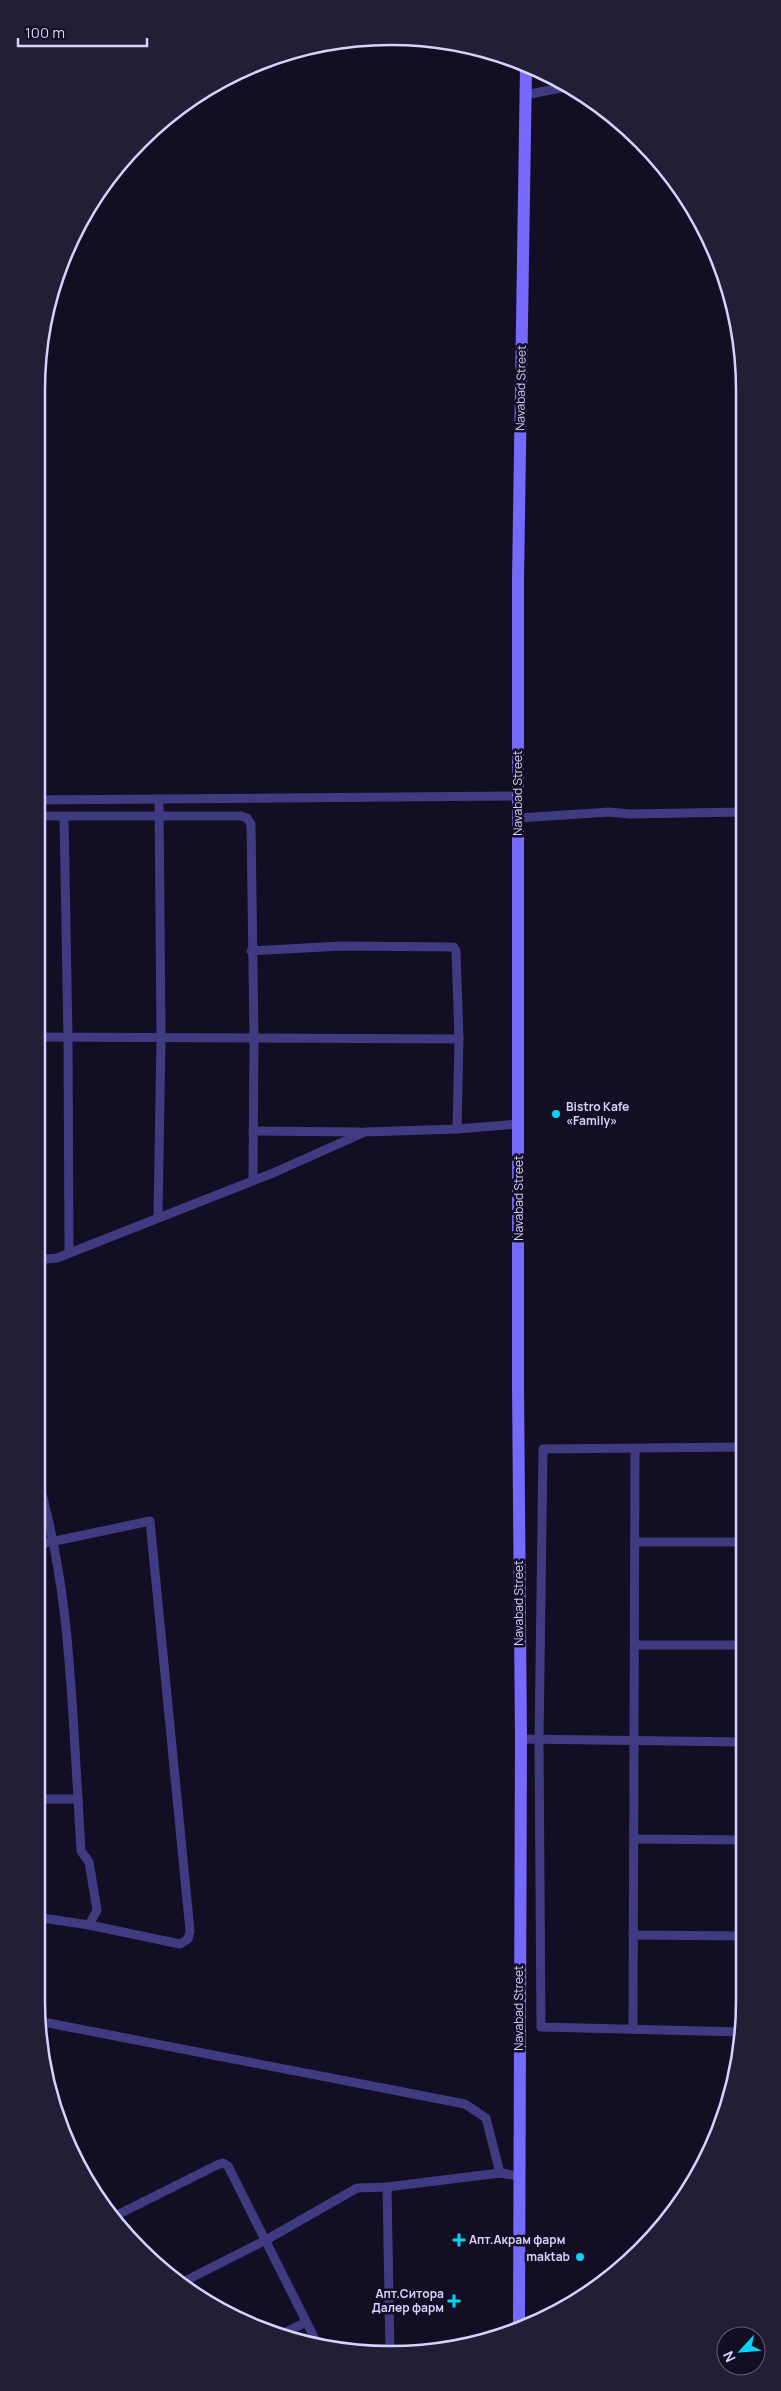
<svg xmlns="http://www.w3.org/2000/svg" width="781" height="2391" viewBox="0 0 781 2391" font-family="Manrope,sans-serif">
  <rect width="100%" height="100%" fill="#130e23"/>
  <g fill="none" stroke-linecap="round" stroke-linejoin="round">
    <g stroke="#403a81" stroke-width="9">
      <path d="M525,95L571,86"/>
      <path d="M36,800L518,796"/>
      <path d="M36,816H241L247,818L251,824L254,1039L253,1180"/>
      <path d="M64,817L68,1038L69,1253"/>
      <path d="M518,818L610,812L629,814L743,812"/>
      <path d="M251,951L342,946L454,947L456,951L459,1039L457,1129"/>
      <path d="M36,1037L459,1039"/>
      <path d="M253,1131L360,1132"/>
      <path d="M158,1217L161,1038L159,799"/>
      <path d="M36,1260L57,1258L273,1173L365,1132L457,1129L519,1124"/>
      <path d="M36,1473C69,1582 71,1687 78,1799H36"/>
      <path d="M635,1542H744"/>
      <path d="M36,1545L150,1521L190,1931L188,1939L180,1944L89,1925L36,1917"/>
      <path d="M635,1645H744"/>
      <path d="M521,1739L744,1742"/>
      <path d="M78,1799L81,1851L89,1862L97,1910L89,1925"/>
      <path d="M634,1839L744,1840"/>
      <path d="M633,1935L745,1936"/>
      <path d="M38,2021L465,2104L486,2118L500,2173L519,2176"/>
      <path d="M633,2028L635,1449"/>
      <path d="M742,2032L541,2027L539,1741L543,1449L744,1447"/>
      <path d="M387,2187L390,2353"/>
      <path d="M113,2217L217,2165L223,2163L228,2166L317,2343"/>
      <path d="M179,2284L266,2240L357,2188L387,2187L500,2173"/>
      <path d="M519,2323L531,2324"/>
      <path d="M284,2333L306,2322"/>
    </g>
    <path stroke="#756afd" stroke-width="12" d="M519,2329L521,1739L518,1386V579L526,68"/>
  </g>
  <g fill="#04d3f7" stroke="#130e23" stroke-width="2">
    <circle cx="556" cy="1114" r="5"/>
    <path d="M456.5 2232.5h5v5h5v5h-5v5h-5v-5h-5v-5h5z"/>
    <circle cx="580" cy="2257" r="5"/>
    <path d="M451.5 2293.5h5v5h5v5h-5v5h-5v-5h-5v-5h5z"/>
  </g>
  <g text-anchor="middle" stroke-width="5" stroke-linejoin="round" paint-order="stroke">
    <g font-size="12" fill="#d8d1fe" stroke="#130e23">
      <text transform="translate(521 388) rotate(-89)" y="4">Navabad Street</text>
      <text transform="translate(518 793) rotate(-90)" y="4">Navabad Street</text>
      <text transform="translate(519 1198) rotate(-90)" y="4">Navabad Street</text>
      <text transform="translate(519 1603) rotate(-90)" y="4">Navabad Street</text>
      <text transform="translate(519 2008) rotate(-90)" y="4">Navabad Street</text>
    </g>
    <g font-size="12" font-weight="bold" fill="#d8d1fe" stroke="#130e23" text-anchor="start">
      <text x="566" y="1111">Bistro Kafe<tspan x="566" dy="14">«Family»</tspan></text>
      <text x="469" y="2244">Апт.Акрам фарм</text>
      <text x="570" y="2261" text-anchor="end">maktab</text>
      <text x="444" y="2298" text-anchor="end">Апт.Ситора<tspan x="444" dy="14">Далер фарм</tspan></text>
    </g>
  </g>
  <path d="M0 0H781V2391H0ZM390 45H391A345 345 0 0 1 736 390V2001A345 345 0 0 1 391 2346H390A345 345 0 0 1 45 2001V390A345 345 0 0 1 390 45Z" fill="#231e35" fill-rule="evenodd"/>
  <path fill="none" stroke="#d8d1fe" stroke-width="2.5" d="M390 45H391A345 345 0 0 1 736 390V2001A345 345 0 0 1 391 2346H390A345 345 0 0 1 45 2001V390A345 345 0 0 1 390 45Z"/>
  <g transform="translate(741 2351) rotate(244)"><circle r="24" fill="#130e23" stroke="#625c7b"/>
  <path d="M0-4L9 19L0 12L-9 19Z" fill="#04d3f7"/>
  <text y="-8" font-size="14" font-weight="bold" text-anchor="middle" fill="#d8d1fe">N</text>
  </g>
  <path d="M18 38v8h129v-8" fill="none" stroke="#d8d1fe" stroke-width="2.5"/>
  <text x="25" y="38" font-size="15" fill="#d8d1fe" stroke="#130e23" stroke-width="4" paint-order="stroke">100 m</text>
</svg>
